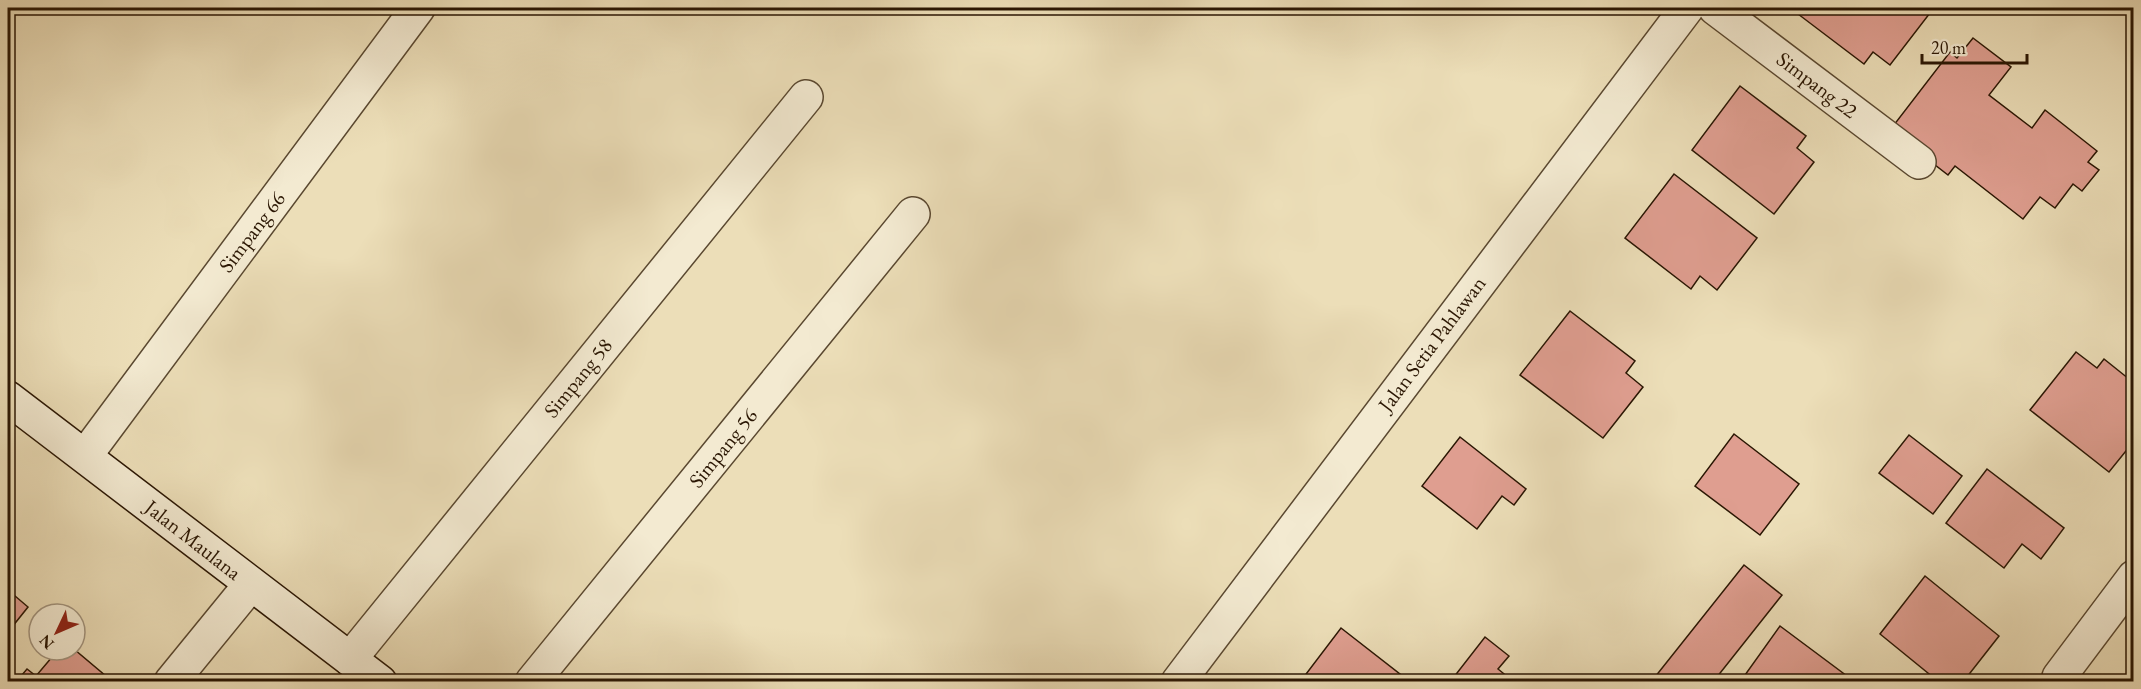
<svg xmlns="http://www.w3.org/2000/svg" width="2141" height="689" viewBox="0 0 2141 689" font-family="'EB Garamond',serif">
  <rect width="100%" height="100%" fill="#ecdeb8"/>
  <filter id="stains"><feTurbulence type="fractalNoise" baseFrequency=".00333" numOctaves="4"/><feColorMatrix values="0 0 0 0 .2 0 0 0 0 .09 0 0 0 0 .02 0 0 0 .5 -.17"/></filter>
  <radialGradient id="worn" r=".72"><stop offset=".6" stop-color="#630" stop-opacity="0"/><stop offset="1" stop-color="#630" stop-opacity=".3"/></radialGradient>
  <g fill="#df9e90" stroke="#2a1603" stroke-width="1.5">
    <path d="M1803,8H1922L1930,13L1890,65L1873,52L1864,64L1798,14Z"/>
    <path d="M1973,38L2011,67L1989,95L2032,128L2045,110L2097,151L2088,162L2099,170L2082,191L2073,184L2055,208L2040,197L2023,219L1955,166L1948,175L1890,130L1950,52L1957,58Z"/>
    <path d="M1740,86L1806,136L1797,148L1814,162L1774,214L1692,150Z"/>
    <path d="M1674,174L1757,238L1717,290L1700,276L1691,289L1625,238Z"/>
    <path d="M1570,311L1635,361L1626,373L1643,387L1603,438L1520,375Z"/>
    <path d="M2076,352L2097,368L2104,359L2134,383V388L2130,393L2134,396V441L2109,472L2030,410Z"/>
    <path d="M1734,434L1799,484L1760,535L1695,486Z"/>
    <path d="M1909,435L1962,476L1933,514L1879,473Z"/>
    <path d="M1460,437L1526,489L1514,505L1502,496L1477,529L1422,486Z"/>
    <path d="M1987,469L2064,528L2041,559L2022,544L2004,568L1946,523Z"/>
    <path d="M1744,565L1782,595L1713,682H1651Z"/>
    <path d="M1925,576L1999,636L1963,682H1939L1880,634Z"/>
    <path d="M8,590L28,607L8,632Z"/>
    <path d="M1780,626L1855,682H1740Z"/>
    <path d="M1341,628L1405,678L1402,682H1300Z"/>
    <path d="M1485,637L1509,656L1498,669L1514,682H1450Z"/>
    <path d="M58,650H75L113,682H16L27,669L36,676Z"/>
  </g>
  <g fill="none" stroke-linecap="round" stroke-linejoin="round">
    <defs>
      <g id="minor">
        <path d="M1715,8L1919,162"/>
        <path d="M85,456L418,8"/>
        <path d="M350,659L806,97"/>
        <path d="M2059,677L2134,577"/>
        <path d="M171,682L251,584"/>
        <path d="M532,682L913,214"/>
        <path d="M1178,682L1687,8"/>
      </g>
      <path id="secondary" d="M8,398L380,682"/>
    </defs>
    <use href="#minor" stroke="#5a4830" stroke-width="36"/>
    <use href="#secondary" stroke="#2a1603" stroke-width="36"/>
    <use href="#minor" stroke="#f3ead1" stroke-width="33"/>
    <use href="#secondary" stroke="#f3ead1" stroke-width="33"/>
  </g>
  <g text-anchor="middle" stroke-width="5" stroke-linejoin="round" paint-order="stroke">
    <g font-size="21" fill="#2a1603" stroke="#f3ead1">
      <text transform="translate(1817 85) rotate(37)" y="7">Simpang 22</text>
      <text transform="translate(252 232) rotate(-53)" y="7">Simpang 66</text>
      <text transform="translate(1432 344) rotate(-53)" y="7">Jalan Setia Pahlawan</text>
      <text transform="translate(578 378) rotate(-51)" y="7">Simpang 58</text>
      <text transform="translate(723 448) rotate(-51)" y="7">Simpang 56</text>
      <text transform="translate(193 540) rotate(38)" y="7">Jalan Maulana</text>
    </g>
  </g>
  <rect width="2141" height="689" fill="none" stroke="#ecdeb8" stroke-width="30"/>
  <rect x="9" y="9" width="2123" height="671" fill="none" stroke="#2a1603" stroke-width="3"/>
  <rect x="15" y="15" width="2111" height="659" fill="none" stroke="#2a1603" stroke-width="1.5"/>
  <g transform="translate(57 632) rotate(226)"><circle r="28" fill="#f3ead1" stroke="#a3957f" stroke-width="1.5"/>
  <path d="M0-4.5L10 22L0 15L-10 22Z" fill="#8f2418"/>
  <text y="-9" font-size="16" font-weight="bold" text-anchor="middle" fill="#2a1603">N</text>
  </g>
  <path d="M1922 54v9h105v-9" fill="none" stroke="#2a1603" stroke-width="3"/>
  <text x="1931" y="54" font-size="18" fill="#2a1603" stroke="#f3ead1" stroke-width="4.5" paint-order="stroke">20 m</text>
  <rect width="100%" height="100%" filter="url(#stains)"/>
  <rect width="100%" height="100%" fill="url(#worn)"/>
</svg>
